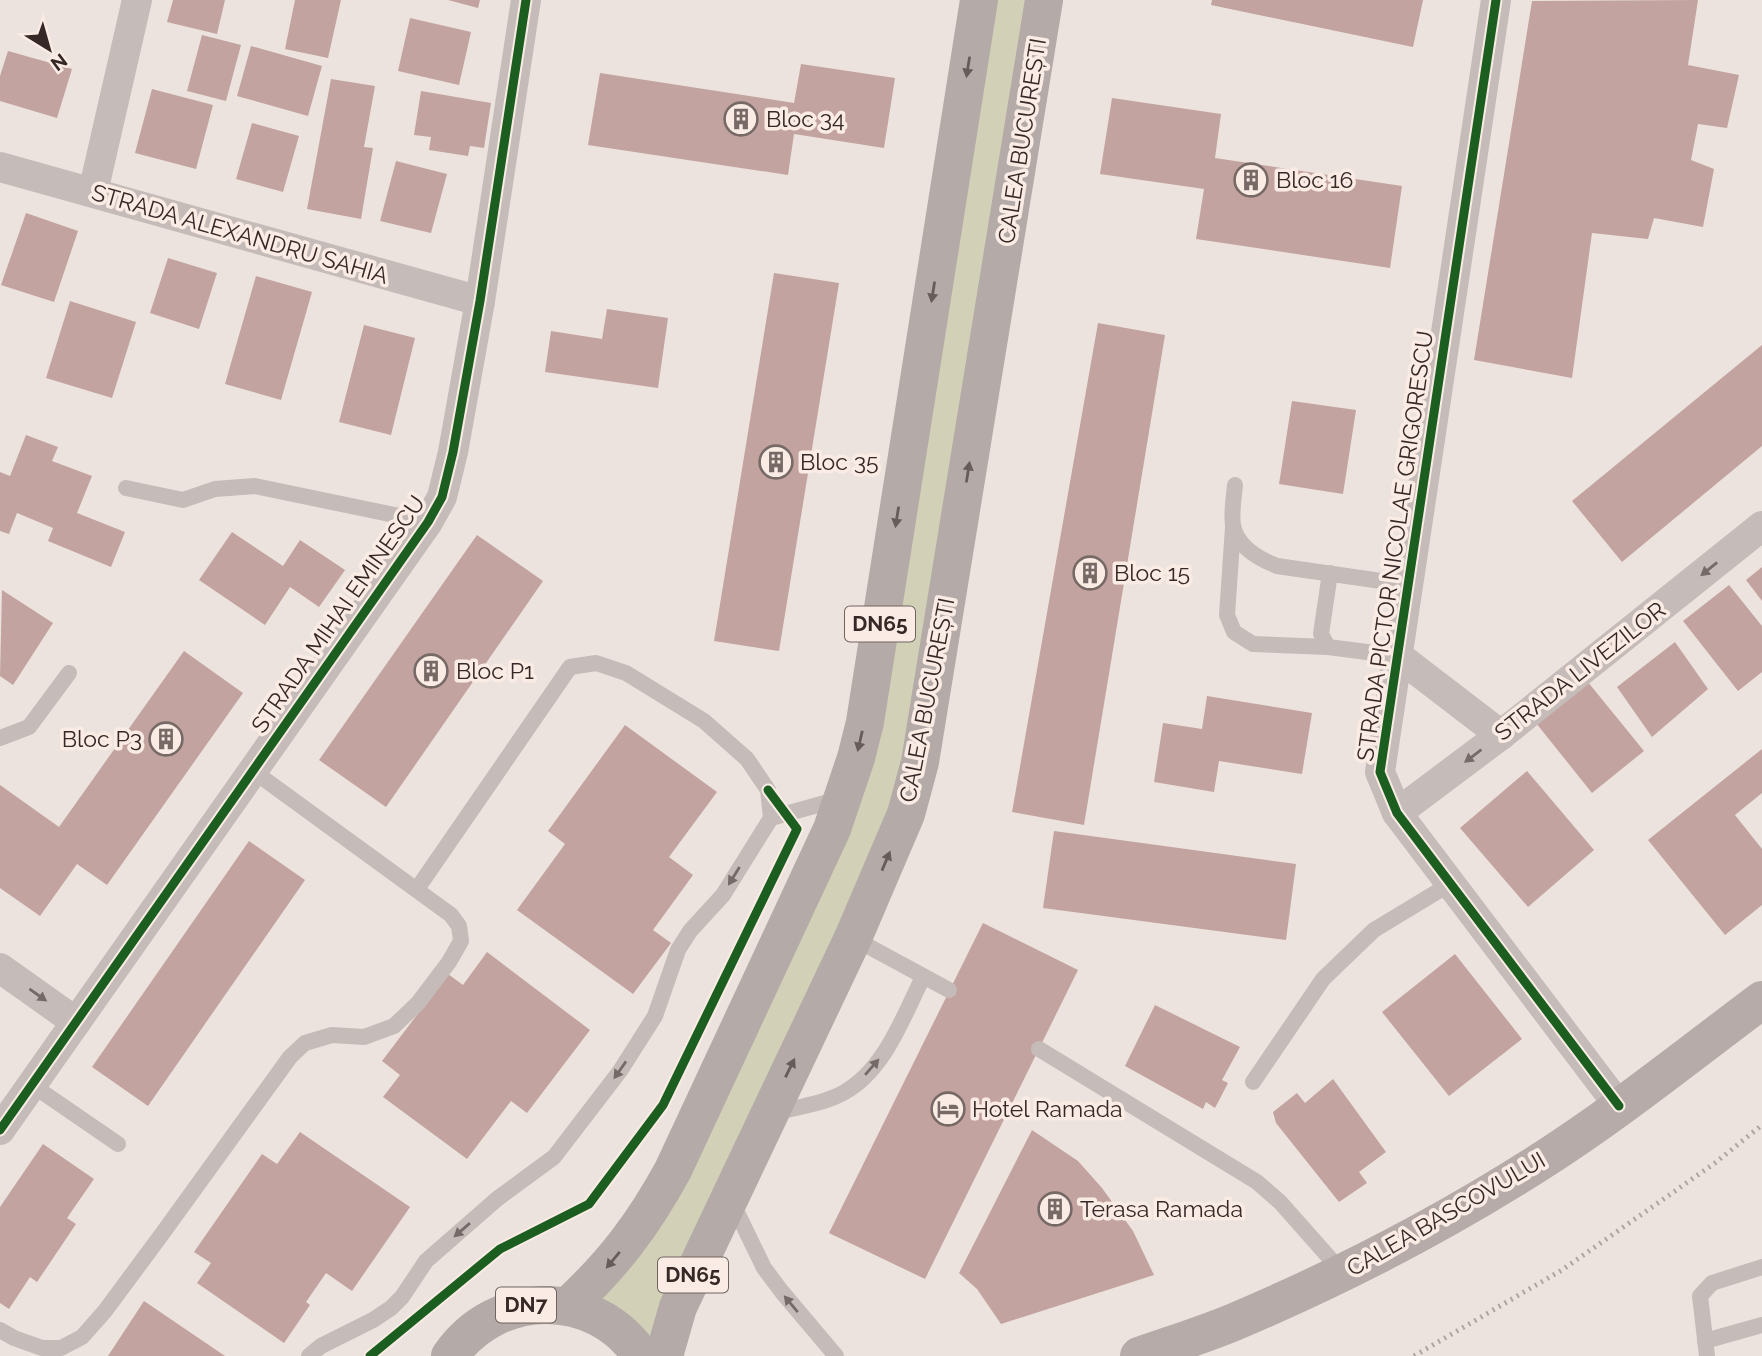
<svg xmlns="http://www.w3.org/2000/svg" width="1762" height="1356" viewBox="0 0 1762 1356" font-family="Raleway,sans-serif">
  <rect width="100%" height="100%" fill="#ede3de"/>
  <path fill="#d2d1b8" d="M978,0H1044L920,762L664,1356L601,1318L600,1276L832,829Z"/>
  <g fill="#c2a39f">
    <path d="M173,0H225L217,34L167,22Z"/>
    <path d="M295,0H341L328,58L285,49Z"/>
    <path d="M448,0H480L478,8Z"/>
    <path d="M1212,0H1423L1413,47L1211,5Z"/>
    <path d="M1698,0L1688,65L1739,75L1727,128L1698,124L1691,160L1714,169L1703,227L1654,218L1648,239L1592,233L1572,378L1474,360L1532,1Z"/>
    <path d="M410,18L471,32L459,85L398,71Z"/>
    <path d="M202,35L241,45L226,101L187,91Z"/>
    <path d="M251,46L322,66L308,116L237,96Z"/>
    <path d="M8,51L72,69L57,118L0,101V76Z"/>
    <path d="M801,64L895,78L884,148L794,134L788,175L588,145L600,73L794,103Z"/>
    <path d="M331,79L375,86L364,147L373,148L361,219L307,209Z"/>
    <path d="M152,89L213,105L196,169L135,153Z"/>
    <path d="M421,91L491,103L484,148L470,146L468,156L429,150L431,137L414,135Z"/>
    <path d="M1112,98L1221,114L1215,158L1402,186L1390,268L1196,239L1204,189L1100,174Z"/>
    <path d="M252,123L299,136L283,192L236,179Z"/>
    <path d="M396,161L447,174L431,233L380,221Z"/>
    <path d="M26,213L78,231L54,302L1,285Z"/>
    <path d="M168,258L217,273L199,329L150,313Z"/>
    <path d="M774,273L839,283L779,651L714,641Z"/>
    <path d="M256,276L312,292L281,400L225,384Z"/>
    <path d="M70,301L136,322L112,398L46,378Z"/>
    <path d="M607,309L668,318L658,388L545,372L551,331L602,339Z"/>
    <path d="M1098,323L1165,335L1084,825L1012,812Z"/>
    <path d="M364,325L415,338L391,435L339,422Z"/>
    <path d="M1762,345V446L1622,562L1572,501Z"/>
    <path d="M1292,401L1356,410L1343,494L1279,484Z"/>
    <path d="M26,435L58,447L52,461L92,476L77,513L125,532L111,567L48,541L53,528L17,513L9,534L0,531V472L10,476Z"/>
    <path d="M232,532L283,566L300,540L345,570L319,607L290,587L265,625L199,580Z"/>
    <path d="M477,535L543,581L386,807L319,760Z"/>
    <path d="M1762,567V601L1746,580Z"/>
    <path d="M1729,585L1762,626V672L1738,691L1683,621Z"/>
    <path d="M2,590L53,623L13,685L0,676Z"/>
    <path d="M1675,642L1708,689L1652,737L1617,687Z"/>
    <path d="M184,651L243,693L107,885L77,864L40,916L0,888V785L59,827Z"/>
    <path d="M1583,676L1644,751L1592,793L1532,718Z"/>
    <path d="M1207,696L1312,713L1302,774L1219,761L1214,792L1154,782L1163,723L1202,729Z"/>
    <path d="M625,725L717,792L669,857L693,875L653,930L671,943L633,994L517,910L565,844L548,831Z"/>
    <path d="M1762,749V793L1735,815L1762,849V905L1725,935L1648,840Z"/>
    <path d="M1527,771L1594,850L1528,907L1460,828Z"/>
    <path d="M1054,831L1296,864L1286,940L1043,908Z"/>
    <path d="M249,841L305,880L148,1106L92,1067Z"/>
    <path d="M983,923L1078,970L925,1279L829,1233Z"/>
    <path d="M487,952L590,1030L527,1113L511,1101L467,1159L383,1097L400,1075L382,1061L448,974L463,985Z"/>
    <path d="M1455,954L1522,1039L1449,1096L1382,1012Z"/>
    <path d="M1155,1005L1240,1047L1222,1080L1228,1083L1215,1108L1206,1102L1203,1109L1125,1066Z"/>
    <path d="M1333,1079L1386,1152L1359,1172L1367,1183L1339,1202L1276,1123L1273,1112L1297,1093L1305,1103Z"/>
    <path d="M1032,1130L1078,1161L1102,1188L1133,1231L1154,1275L1001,1324L977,1289L959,1273Z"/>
    <path d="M300,1132L410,1207L352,1291L326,1273L306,1302L310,1305L284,1343L197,1283L211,1263L194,1252L262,1154L277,1164Z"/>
    <path d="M43,1144L94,1179L67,1218L76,1224L37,1282L30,1277L9,1309L0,1303V1207Z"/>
    <path d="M144,1301L225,1356H108Z"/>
  </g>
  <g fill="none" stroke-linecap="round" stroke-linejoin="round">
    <g stroke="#c5bbb8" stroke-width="16">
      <path d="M1235,485C1234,497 1231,513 1233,525C1237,547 1259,559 1277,566L1409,585"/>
      <path d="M126,488L183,500L215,489L255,486L428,522"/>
      <path d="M1233,527L1227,615L1234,632L1253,644L1328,647"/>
      <path d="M1330,573L1321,634L1328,647L1398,656"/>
      <path d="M0,738L29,727L69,673"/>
      <path d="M771,818L839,799"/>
      <path d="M853,938L949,990"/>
      <path d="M1039,1049L1257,1182L1280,1202L1342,1272"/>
      <path d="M1253,1082L1323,979L1374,930L1450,884"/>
      <path d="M32,1085L118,1144"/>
      <path d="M774,1113C796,1107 823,1104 843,1093C885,1070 903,1017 923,977"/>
      <path d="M732,1202L764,1268L782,1292L836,1356"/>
      <path d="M0,1330L14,1338L42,1348H61L82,1337L105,1311L162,1234L290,1057L305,1043L332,1035L364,1037L394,1026L418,1003L449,962L461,941L459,926L451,915L253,771"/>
      <path d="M1705,1341L1762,1325"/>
      <path d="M309,1356L321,1346L373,1320L391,1308L402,1297L426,1261L497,1199L554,1157L620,1071L655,1016L678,950L690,931L723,895L771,818L768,790L747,759L704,721L626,673L596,663L570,667L417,889"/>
      <path d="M1707,1356L1700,1296L1712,1283L1762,1267"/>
    </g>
    <g stroke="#c5bbb8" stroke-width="30">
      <path d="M1496,0L1380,772L1397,813L1619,1106"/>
      <path d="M0,167L480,301"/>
      <path d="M93,192L137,0"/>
      <path d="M1398,656L1501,735"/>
      <path d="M1397,813L1501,735L1762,526"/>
      <path d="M0,968L76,1022"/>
      <path d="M0,1130L428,522L442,497L453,452L480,301L526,0"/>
    </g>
    <path stroke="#b6aba8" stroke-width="38" d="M1139,1356C1170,1345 1203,1335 1234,1322C1338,1278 1439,1226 1535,1165C1614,1115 1687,1056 1762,1000"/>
    <g stroke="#b4aaa7" stroke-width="38">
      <path d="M568,1306C614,1263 643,1225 673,1170L832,829L856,758L865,722L979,0"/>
      <path d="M450,1356C496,1289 595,1287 641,1356"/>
      <path d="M664,1356L678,1307L853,938L906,814L920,762L1044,0"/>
    </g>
    <path stroke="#ada5a2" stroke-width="5" stroke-dasharray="2 5" stroke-linecap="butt" d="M1414,1356L1562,1270L1715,1163L1762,1125"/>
    <defs>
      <g id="cycleway">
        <path d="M1496,0L1380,772L1397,813L1619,1106"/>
        <path d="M0,1130L428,522L442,497L453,452L480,301L526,0"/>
        <path d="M370,1356L500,1249L589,1204L663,1105L797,829L768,790"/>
      </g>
    </defs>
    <use href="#cycleway" stroke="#faece5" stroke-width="13"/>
    <use href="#cycleway" stroke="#1b5e20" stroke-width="9"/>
  </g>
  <defs><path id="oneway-solid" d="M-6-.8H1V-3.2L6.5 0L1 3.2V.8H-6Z" transform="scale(1.75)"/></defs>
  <g fill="#685c5a">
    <use href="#oneway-solid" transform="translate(968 67) rotate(99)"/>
    <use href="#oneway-solid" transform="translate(933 292) rotate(99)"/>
    <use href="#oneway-solid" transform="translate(968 472) rotate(-81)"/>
    <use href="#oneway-solid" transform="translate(897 517) rotate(99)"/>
    <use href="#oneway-solid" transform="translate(860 741) rotate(103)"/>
    <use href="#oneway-solid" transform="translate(886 861) rotate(-67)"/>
    <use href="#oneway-solid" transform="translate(790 1068) rotate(-64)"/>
    <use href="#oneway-solid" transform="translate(613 1260) rotate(130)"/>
  </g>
  <g fill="#766a68">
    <use href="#oneway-solid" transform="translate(1709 569) rotate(141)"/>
    <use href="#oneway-solid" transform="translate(1473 756) rotate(143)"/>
    <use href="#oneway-solid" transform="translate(734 876) rotate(122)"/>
    <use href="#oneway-solid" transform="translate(38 995) rotate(35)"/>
    <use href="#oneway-solid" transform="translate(872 1067) rotate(-49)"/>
    <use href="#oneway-solid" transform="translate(620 1070) rotate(125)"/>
    <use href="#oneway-solid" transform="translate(462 1230) rotate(139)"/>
    <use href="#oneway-solid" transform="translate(791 1304) rotate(-130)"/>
  </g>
  <defs>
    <symbol id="building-ring" viewBox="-11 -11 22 22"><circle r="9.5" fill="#faece5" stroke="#766966" stroke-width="1.5"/><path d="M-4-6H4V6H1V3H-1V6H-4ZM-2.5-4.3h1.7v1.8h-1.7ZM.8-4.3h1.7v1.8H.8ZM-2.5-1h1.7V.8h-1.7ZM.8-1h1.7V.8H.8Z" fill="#766966"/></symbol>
    <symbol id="hotel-ring" viewBox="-11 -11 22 22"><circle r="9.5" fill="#faece5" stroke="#766966" stroke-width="1.5"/><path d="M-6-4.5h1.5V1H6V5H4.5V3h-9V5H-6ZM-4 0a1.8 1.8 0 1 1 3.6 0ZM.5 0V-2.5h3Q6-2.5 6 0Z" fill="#766966"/></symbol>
  </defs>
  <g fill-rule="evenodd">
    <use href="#building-ring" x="722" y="100" width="38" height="38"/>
    <use href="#building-ring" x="1232" y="161" width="38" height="38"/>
    <use href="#building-ring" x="757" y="443" width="38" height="38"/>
    <use href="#building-ring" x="1071" y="554" width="38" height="38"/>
    <use href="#building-ring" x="412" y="652" width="38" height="38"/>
    <use href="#building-ring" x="147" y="720" width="38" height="38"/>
    <use href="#hotel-ring" x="929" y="1090" width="38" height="38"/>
    <use href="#building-ring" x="1036" y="1190" width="38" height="38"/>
  </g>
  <g text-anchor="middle" stroke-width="7" stroke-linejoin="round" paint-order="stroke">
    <g fill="#faece5" stroke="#71635f" stroke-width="2">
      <rect x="845" y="606.5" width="70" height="35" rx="5"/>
      <rect x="658" y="1257.5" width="70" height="35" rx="5"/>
      <rect x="496" y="1287.5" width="60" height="35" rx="5"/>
    </g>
    <g font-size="21" font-weight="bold" fill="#362826">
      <text x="880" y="631">DN65</text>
      <text x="693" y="1282">DN65</text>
      <text x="526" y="1312">DN7</text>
    </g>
    <g font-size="23" fill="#362826" stroke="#faece5" text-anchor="start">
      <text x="766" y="127">Bloc 34</text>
      <text x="1276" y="188">Bloc 16</text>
      <text x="800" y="470">Bloc 35</text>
      <text x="1114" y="581">Bloc 15</text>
      <text x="456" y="679">Bloc P1</text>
      <text x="142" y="747" text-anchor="end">Bloc P3</text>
      <text x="972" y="1117">Hotel Ramada</text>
      <text x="1080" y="1217">Terasa Ramada</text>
    </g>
    <g font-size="23" fill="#362826" stroke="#faece5">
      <text transform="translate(1022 141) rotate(-81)" y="8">CALEA BUCUREȘTI</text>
      <text transform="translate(240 234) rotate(16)" y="8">STRADA ALEXANDRU SAHIA</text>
      <text transform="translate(1395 546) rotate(-82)" y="8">STRADA PICTOR NICOLAE GRIGORESCU</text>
      <text transform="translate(338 614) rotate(-55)" y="8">STRADA MIHAI EMINESCU</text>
      <text transform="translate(1580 671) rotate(-38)" y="8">STRADA LIVEZILOR</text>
      <text transform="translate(927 700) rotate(-79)" y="8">CALEA BUCUREȘTI</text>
      <text transform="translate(1446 1214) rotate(-30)" y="8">CALEA BASCOVULUI</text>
    </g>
  </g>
  <g transform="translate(49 49) rotate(143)" stroke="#faece5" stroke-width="5" paint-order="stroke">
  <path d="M0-5L12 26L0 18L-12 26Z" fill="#362826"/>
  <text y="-10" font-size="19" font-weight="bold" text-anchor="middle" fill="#362826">N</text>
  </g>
</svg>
